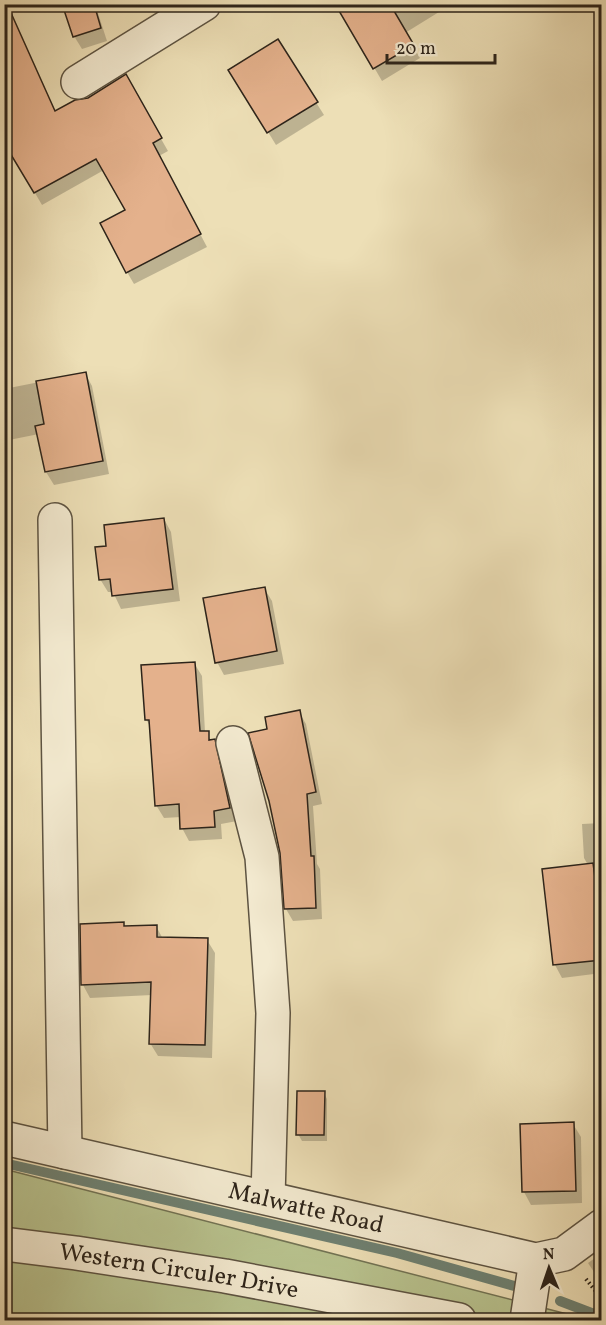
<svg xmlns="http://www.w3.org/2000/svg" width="606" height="1325" viewBox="0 0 606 1325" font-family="Vollkorn,serif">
  <rect width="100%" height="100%" fill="#eddfb6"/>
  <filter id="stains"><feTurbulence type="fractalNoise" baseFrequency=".00333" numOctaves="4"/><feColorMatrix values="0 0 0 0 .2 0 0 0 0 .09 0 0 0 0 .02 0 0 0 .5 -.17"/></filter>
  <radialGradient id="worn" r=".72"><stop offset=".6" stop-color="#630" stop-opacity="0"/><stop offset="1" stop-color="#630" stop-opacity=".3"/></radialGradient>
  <path fill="#b8c28e" stroke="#727354" stroke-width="1.5" d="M4,1169L567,1314L580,1320H5Z"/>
  <g fill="#0003">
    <path d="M64,4H95L107,41L82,49L74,36Z"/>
    <path d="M337,4H452L405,33L420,58L382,81Z"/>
    <path d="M20,36L56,112L88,99L125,76L168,151L159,156L207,247L134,284L127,272V211L104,170L42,205L4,140Z"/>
    <path d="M295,69L324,115L276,145L238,83Z"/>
    <path d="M85,373L92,386L109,474L54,485L46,472L39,434L4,441V389Z"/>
    <path d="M164,519L171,532L180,601L121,609L113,592H108L100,579L108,548Z"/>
    <path d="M264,588L272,601L284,664L224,675L217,662Z"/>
    <path d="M194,663L202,676L205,732L222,754L237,821L221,824L222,839L189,841L182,828L181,817L164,818L156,805L151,728L146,719Z"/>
    <path d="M299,712L306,724L322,804L313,806L317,864L320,869L322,919L293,921L286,909L269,730Z"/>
    <path d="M602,823V863L592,864L600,877L602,889V973L562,978L555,965L544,870L588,865L584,858L582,824Z"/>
    <path d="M123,924L125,928L156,926L163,939L207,940L215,953L212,1058L158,1056L150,1043L152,995L90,998L83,985L82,926Z"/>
    <path d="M324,1093L327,1099V1141H302L298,1134Z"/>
    <path d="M573,1124L581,1137L582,1203L531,1205L524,1192Z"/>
    <path d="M602,1253V1284L588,1263Z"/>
  </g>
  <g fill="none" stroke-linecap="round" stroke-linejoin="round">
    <g stroke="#6e8071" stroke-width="10">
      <path d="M4,1163L397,1253L518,1287"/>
      <path d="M560,1301L602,1317"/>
    </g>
  </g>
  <g fill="#e4b18c" stroke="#2d241a" stroke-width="1.5">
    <path d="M4,4H7L55,111L75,100L88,98L126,74L162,138L153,143L201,234L126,273L100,223L125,210L96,159L34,193L4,143Z"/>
    <path d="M62,4H94L101,28L73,37Z"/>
    <path d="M335,4H390L414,45L373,69Z"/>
    <path d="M278,39L318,102L267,133L228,70Z"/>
    <path d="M86,372L103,461L45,472L35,426L44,424L36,381Z"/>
    <path d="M164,518L173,589L112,596L110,579L99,580L95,547L106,546L104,525Z"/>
    <path d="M265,587L277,651L215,663L203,598Z"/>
    <path d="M195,662L200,731H209V740L215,739L230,808L214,811L215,827L180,829L179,804L155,806L149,720H145L141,665Z"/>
    <path d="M300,710L316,792L307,794L311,856H314L316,908L284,909L280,853L269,801L248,733L267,729L265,717Z"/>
    <path d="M593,863L602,930V960L553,965L542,869Z"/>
    <path d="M124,922V926L157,925V937L208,938L205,1045L149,1044L151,982L81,985L80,924Z"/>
    <path d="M297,1091H325L324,1135H296Z"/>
    <path d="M574,1122L576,1191L522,1192L520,1124Z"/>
  </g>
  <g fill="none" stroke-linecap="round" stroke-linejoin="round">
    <defs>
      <g id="minor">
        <path d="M78,82L204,4"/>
        <path d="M55,520L65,1152"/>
        <path d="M233,743L262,857L273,1013L268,1198"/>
        <path id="s1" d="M4,1138L536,1260L564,1254L602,1226"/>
        <path id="s2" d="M4,1244L76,1253L225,1276L459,1320"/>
        <path d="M527,1320L536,1260"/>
      </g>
    </defs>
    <use href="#minor" stroke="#5d5341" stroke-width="36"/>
    <path stroke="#2d241a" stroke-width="4" stroke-dasharray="1.5 3" stroke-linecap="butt" d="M586,1279L602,1299"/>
    <use href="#minor" stroke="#f3ead0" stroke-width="33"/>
  </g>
  <g text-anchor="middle" stroke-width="5" stroke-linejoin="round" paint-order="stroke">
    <g font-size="24" fill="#2d241a" stroke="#f3ead0">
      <text dy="8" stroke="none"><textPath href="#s1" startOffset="310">Malwatte Road</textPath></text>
      <text dy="8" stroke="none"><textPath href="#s2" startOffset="177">Western Circuler Drive</textPath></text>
    </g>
  </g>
  <rect width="606" height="1325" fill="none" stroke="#eddfb6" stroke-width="24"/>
  <rect x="6" y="6" width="594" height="1313" fill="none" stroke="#2d241a" stroke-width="3"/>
  <rect x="12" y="12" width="582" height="1301" fill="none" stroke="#2d241a" stroke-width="1.5"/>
  <g transform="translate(549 1268) rotate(358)" stroke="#f3ead0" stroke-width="4.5" paint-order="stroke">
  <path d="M0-4.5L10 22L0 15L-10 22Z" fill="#2d241a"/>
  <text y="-9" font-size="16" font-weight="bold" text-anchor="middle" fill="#2d241a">N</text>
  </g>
  <path d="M387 54v9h108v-9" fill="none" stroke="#2d241a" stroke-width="3"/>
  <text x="396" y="54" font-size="18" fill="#2d241a" stroke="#f3ead0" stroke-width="4.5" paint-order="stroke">20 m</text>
  <rect width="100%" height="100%" filter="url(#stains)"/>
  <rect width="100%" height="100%" fill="url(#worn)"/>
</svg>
